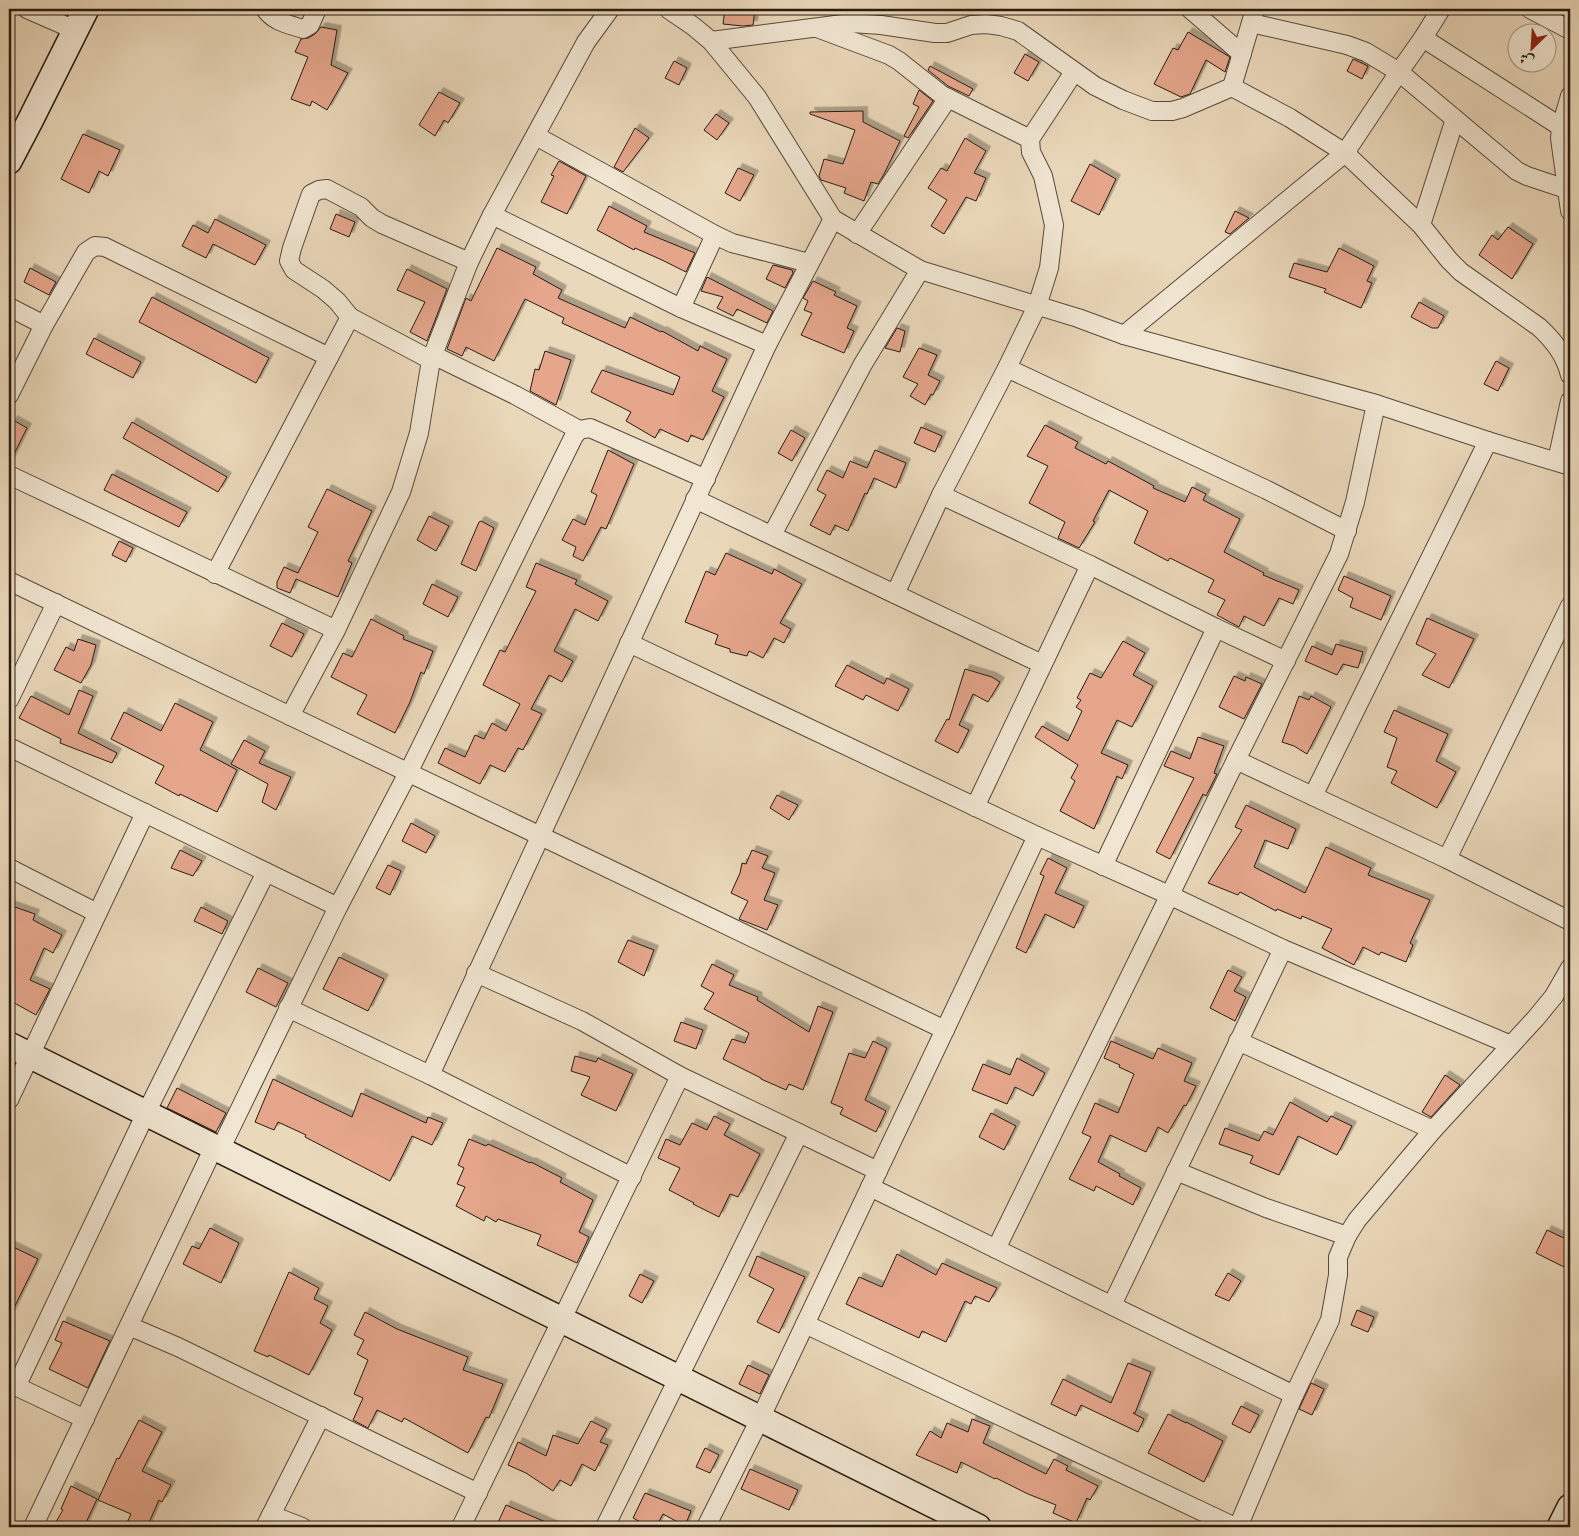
<svg xmlns="http://www.w3.org/2000/svg" width="1579" height="1536" viewBox="0 0 1579 1536" font-family="'IM FELL French Canon',Amiri,serif">
  <defs>
    <filter id="shadow"><feDropShadow dx="4.5" dy="-4.5" stdDeviation="0" flood-color="#0004"/></filter>
  </defs>
  <rect width="100%" height="100%" fill="#ead8ba"/>
  <filter id="stains"><feTurbulence type="fractalNoise" baseFrequency=".004" numOctaves="4"/><feColorMatrix values="0 0 0 0 .2 0 0 0 0 .09 0 0 0 0 .02 0 0 0 .5 -.17"/></filter>
  <radialGradient id="worn" r=".72"><stop offset=".6" stop-color="#630" stop-opacity="0"/><stop offset="1" stop-color="#630" stop-opacity=".3"/></radialGradient>
  <g fill="#e5a68c" stroke="#281b11" filter="url(#shadow)">
    <path d="M725,9H755L753,25L743,26L723,24Z"/>
    <path d="M321,27L337,30L331,65L348,73L327,110L312,101L310,106L291,99L308,57L295,52L301,39L308,38L315,34Z"/>
    <path d="M1188,32L1230,57L1225,72L1206,60L1190,94L1181,97L1154,84L1173,48L1178,50Z"/>
    <path d="M1025,54L1039,62L1028,81L1014,73Z"/>
    <path d="M1353,59L1368,66L1362,79L1347,71Z"/>
    <path d="M674,61L687,68L679,85L665,78Z"/>
    <path d="M930,66L973,89L969,96L948,86L928,70Z"/>
    <path d="M919,90L933,101L908,138L904,136L919,107L913,104Z"/>
    <path d="M439,92L460,103L448,123L444,120L435,136L419,125Z"/>
    <path d="M863,111V122L900,141L884,174L878,184L871,182L864,201L844,193L846,188L821,180L819,176L824,159L843,164L855,130L810,114V112Z"/>
    <path d="M716,114L729,123L717,140L704,130Z"/>
    <path d="M635,128L649,138L623,172L614,167Z"/>
    <path d="M83,134L120,150L108,176L99,171L89,193L61,179Z"/>
    <path d="M965,138L986,151L974,173L986,178L976,201L966,197L944,234L931,226L947,200L928,188L941,168L947,171Z"/>
    <path d="M559,161L586,176L567,214L541,202L554,176L551,175Z"/>
    <path d="M1090,164L1116,179L1099,215L1071,201Z"/>
    <path d="M738,168L754,175L740,201L725,193Z"/>
    <path d="M609,206L647,226L644,232L695,253L686,272L662,260L635,248L634,250L597,230Z"/>
    <path d="M1235,211L1249,218L1230,234L1225,232Z"/>
    <path d="M336,214L355,222L349,237L330,229Z"/>
    <path d="M215,219L266,245L255,265L213,244L206,258L182,246L193,225L208,233Z"/>
    <path d="M1508,227L1533,244L1512,279L1479,255L1492,235L1498,240Z"/>
    <path d="M497,248L536,267L533,274L562,290L558,298L625,328L630,317L661,332L662,331L698,351L700,346L727,359L712,391L724,397L703,440L691,435L688,442L660,429L655,438L626,421L631,412L591,392L602,370L673,395L680,377L562,323L564,318L525,299L494,361L466,347L462,356L447,349L466,298L471,301Z"/>
    <path d="M1339,248L1374,266L1367,281L1372,283L1361,308L1324,292L1326,289L1289,277L1294,263L1327,272Z"/>
    <path d="M773,265L792,270L793,273L785,288L766,279Z"/>
    <path d="M30,268L56,282L49,295L24,282Z"/>
    <path d="M407,269L447,289L427,341L410,332L425,302L397,290Z"/>
    <path d="M707,277L773,311L767,323L737,309L733,316L717,308L723,297L701,291Z"/>
    <path d="M813,281L836,292L834,295L857,306L847,328L854,331L844,353L801,335L812,313L804,310L808,301L803,298Z"/>
    <path d="M152,297L269,358L256,383L139,322Z"/>
    <path d="M1419,302L1444,316L1438,328H1432L1411,317Z"/>
    <path d="M897,328L905,331L900,352L885,348Z"/>
    <path d="M94,338L141,362L133,378L86,354Z"/>
    <path d="M919,348L937,355L928,375L940,381L933,395L931,394L925,405L910,396L918,384L903,377Z"/>
    <path d="M545,351L571,360L556,405L530,391L535,369L539,370Z"/>
    <path d="M1496,361L1509,368L1498,391L1484,384Z"/>
    <path d="M13,420L27,428L9,464V429Z"/>
    <path d="M132,422L227,477L218,492L123,438Z"/>
    <path d="M1045,425L1078,442L1075,448L1106,464L1108,461L1154,486L1153,488L1185,502L1192,487L1206,494L1203,500L1240,519L1224,552L1264,573L1263,575L1299,590L1293,604L1279,598L1264,626L1244,616L1239,627L1217,615L1225,600L1208,592L1214,580L1170,558L1168,561L1134,543L1148,511L1109,490L1093,521L1095,522L1079,548L1058,538L1065,522L1029,503L1048,466L1027,456Z"/>
    <path d="M921,427L942,436L935,452L914,443Z"/>
    <path d="M791,430L805,438L792,461L778,453Z"/>
    <path d="M608,450L634,464L606,529L601,527L583,561L573,556L576,547L562,540L573,519L585,525L597,495L591,492Z"/>
    <path d="M875,450L906,463L896,488L874,478L867,494L865,493L848,531L835,525L830,535L810,525L826,495L817,490L827,470L843,478L850,461L867,468Z"/>
    <path d="M112,474L187,512L179,527L104,490Z"/>
    <path d="M327,489L372,511L348,561L352,563L338,597L296,579L290,593L277,588V582L284,567L298,573L318,532L308,527Z"/>
    <path d="M429,516L449,526L436,551L417,540Z"/>
    <path d="M481,521L494,528L476,571L461,564L479,522Z"/>
    <path d="M119,541L133,548L126,562L112,555Z"/>
    <path d="M726,553L772,574L774,569L802,584L780,623L791,629L784,643L774,638L763,658L749,651L747,656L730,652V649L715,644L718,635L685,622L706,571L715,575Z"/>
    <path d="M536,563L577,580L575,584L608,601L598,621L575,609L554,651L573,661L562,682L549,675L531,709L542,714L523,750L518,748L505,772L490,765L480,784L438,763L445,748L465,757L475,735L484,739L492,723L506,731L520,704L483,685L500,650L505,652L536,591L526,587Z"/>
    <path d="M1344,576L1391,596L1381,620L1350,607L1353,598L1338,590Z"/>
    <path d="M432,584L458,597L448,617L423,604Z"/>
    <path d="M1427,618L1474,639L1449,688L1422,675L1436,654L1416,644Z"/>
    <path d="M371,619L404,636L403,639L433,651L424,674L421,672L410,702L395,733L357,714L367,695L331,677L343,653L352,657Z"/>
    <path d="M282,623L304,634L292,657L270,646Z"/>
    <path d="M78,639L96,645L91,665L81,683L54,670L66,647L74,651Z"/>
    <path d="M1123,641L1145,653L1133,675L1153,686L1132,727L1117,720L1101,753L1128,765L1122,779L1117,776L1094,829L1060,811L1075,781L1071,778L1078,765L1035,737L1042,726L1068,741L1082,711L1076,707L1081,700L1077,698L1090,673L1101,678Z"/>
    <path d="M1336,644L1363,652L1358,668L1343,664L1337,675L1305,661L1312,646L1332,655Z"/>
    <path d="M847,665L884,684L887,678L909,689L898,711L866,695L863,700L835,686Z"/>
    <path d="M965,669L992,677L1000,682L988,702L973,694L959,725L969,730L958,753L935,741L947,719L949,720Z"/>
    <path d="M1234,676L1245,681L1246,677L1262,684L1244,719L1219,707Z"/>
    <path d="M79,690L93,696L78,733L117,753L112,763L60,743L61,739L19,718L31,696L69,715Z"/>
    <path d="M1299,696L1309,700L1311,696L1331,707L1307,754L1294,746L1282,742Z"/>
    <path d="M175,703L213,722L200,750L237,770L217,812L180,794L179,796L155,783L164,766L111,739L124,712L161,731Z"/>
    <path d="M1394,710L1448,734L1436,761L1456,772L1437,808L1391,783L1397,771L1387,767L1397,738L1384,732Z"/>
    <path d="M1198,737L1224,746L1214,773L1217,774L1206,796L1203,794L1170,859L1156,852L1194,778L1164,766L1171,751L1190,759Z"/>
    <path d="M244,740L265,751L259,763L291,777L276,810L262,802L268,784L231,764Z"/>
    <path d="M777,795L798,805L789,820L770,808Z"/>
    <path d="M1246,805L1296,829L1288,849L1265,840L1254,867L1305,893L1326,847L1371,868L1368,875L1430,900L1410,943L1413,945L1406,962L1381,952L1379,955L1363,947L1354,965L1322,948L1332,929L1302,916L1301,919L1277,909L1276,911L1240,892L1238,895L1208,883L1242,830L1235,827Z"/>
    <path d="M411,823L435,836L426,853L402,841Z"/>
    <path d="M180,850L202,861L193,876L171,868Z"/>
    <path d="M752,850L768,856L762,868L775,873L764,900L778,905L767,930L739,919L748,901L731,893L740,873L742,863L746,864Z"/>
    <path d="M1048,858L1067,868L1055,893L1084,906L1074,928L1045,914L1026,953L1016,948L1044,876L1040,874Z"/>
    <path d="M388,865L401,871L390,895L376,888Z"/>
    <path d="M9,905L35,914L33,920L62,935L53,953L44,948L30,980L50,989L36,1015L9,1000Z"/>
    <path d="M201,907L228,921L222,934L194,921Z"/>
    <path d="M628,940L654,950L644,976L618,962Z"/>
    <path d="M339,957L384,979L368,1011L323,989Z"/>
    <path d="M712,964L734,975L729,985L758,997L757,1000L809,1032L818,1006L833,1012L803,1090L789,1084L786,1090L761,1079V1078L723,1059L732,1039L745,1043L749,1033L704,1009L714,993L701,986Z"/>
    <path d="M258,968L288,983L276,1007L246,992Z"/>
    <path d="M1228,970L1242,977L1234,991L1246,997L1235,1021L1210,1008Z"/>
    <path d="M681,1022L703,1030L696,1049L674,1041Z"/>
    <path d="M873,1041L887,1048L865,1100L886,1111L876,1132L840,1114L843,1108L831,1103L849,1053L865,1058Z"/>
    <path d="M1111,1041L1153,1059L1158,1048L1192,1063L1184,1081L1196,1086L1186,1106L1184,1105L1168,1133L1158,1127L1146,1152L1110,1135L1098,1162L1120,1174L1119,1176L1141,1188L1133,1205L1096,1186L1094,1191L1069,1179L1091,1137L1082,1133L1095,1103L1118,1113L1134,1074L1119,1067L1120,1065L1104,1058Z"/>
    <path d="M575,1056L596,1062L598,1058L633,1074L616,1111L581,1095L590,1077L571,1071Z"/>
    <path d="M1017,1058L1045,1073L1033,1096L1015,1087L1007,1104L972,1090L983,1064L1010,1075Z"/>
    <path d="M1445,1075L1460,1085L1431,1117L1422,1112Z"/>
    <path d="M273,1079L352,1117L361,1093L426,1123L428,1117L443,1123L432,1145L412,1136L390,1181L305,1137L306,1135L278,1122L274,1130L255,1122Z"/>
    <path d="M177,1088L226,1113L216,1132L167,1108Z"/>
    <path d="M1290,1102L1327,1122L1331,1116L1352,1126L1337,1155L1298,1136L1279,1175L1250,1163L1253,1156L1219,1144L1225,1128L1259,1141L1264,1131L1273,1135Z"/>
    <path d="M991,1113L1016,1126L1004,1150L979,1137Z"/>
    <path d="M714,1116L730,1124L724,1135L760,1154L738,1197L730,1194L719,1217L693,1204L694,1203L669,1190L680,1168L658,1158L666,1139L680,1145L692,1123L707,1130Z"/>
    <path d="M469,1139L486,1146L488,1144L530,1163L531,1162L562,1178L560,1182L593,1200L579,1232L589,1237L577,1263L537,1245L541,1235L498,1219L496,1222L486,1216L484,1221L456,1206L465,1187L457,1184L464,1168L458,1165Z"/>
    <path d="M210,1228L239,1243L221,1283L183,1264L192,1246L199,1249Z"/>
    <path d="M1547,1230L1570,1241V1270L1536,1253Z"/>
    <path d="M9,1245L38,1259L9,1318Z"/>
    <path d="M897,1254L936,1275L942,1263L997,1288L989,1302L975,1296L971,1304L965,1301L946,1342L922,1331L919,1338L846,1304L859,1277L882,1287Z"/>
    <path d="M757,1256L805,1277L779,1333L757,1322L774,1289L749,1276Z"/>
    <path d="M289,1272L319,1288L314,1299L328,1306L320,1323L332,1330L309,1375L269,1355L268,1357L254,1351Z"/>
    <path d="M1228,1273L1241,1281L1229,1301L1215,1295Z"/>
    <path d="M640,1274L654,1281L642,1303L629,1296Z"/>
    <path d="M1357,1310L1374,1317L1368,1332L1351,1325Z"/>
    <path d="M365,1312L397,1329L468,1357L463,1370L503,1384L489,1418L486,1417L468,1453L404,1418L402,1422L377,1410L368,1428L353,1420L363,1398L354,1394L368,1360L357,1354L364,1340L354,1335Z"/>
    <path d="M63,1321L110,1341L88,1388L49,1369L62,1343L55,1340Z"/>
    <path d="M1128,1363L1151,1372L1135,1413H1133L1144,1419L1138,1432L1081,1405L1076,1416L1051,1404L1063,1379L1111,1403Z"/>
    <path d="M748,1365L769,1375L760,1394L739,1384Z"/>
    <path d="M1311,1383L1324,1389L1312,1415L1299,1409Z"/>
    <path d="M1241,1406L1259,1415L1250,1433L1232,1424Z"/>
    <path d="M1168,1414L1186,1423V1422L1223,1441L1204,1482L1148,1453Z"/>
    <path d="M972,1419L990,1426L983,1443L1046,1474L1054,1459L1068,1466L1066,1470L1098,1486L1090,1500L1087,1498L1076,1523L1053,1513L1056,1505L1028,1494L996,1478L995,1479L961,1462L957,1473L916,1455L930,1431L941,1438L947,1423L968,1432Z"/>
    <path d="M139,1420L162,1432L142,1471L171,1485L162,1502L159,1500L147,1527H125L131,1514L98,1500L117,1458L119,1459Z"/>
    <path d="M591,1421L607,1429L600,1442L608,1445L595,1471L582,1464L571,1486L560,1480L553,1491L526,1473L508,1465L518,1442L546,1456L553,1435L578,1444Z"/>
    <path d="M705,1448L719,1455L710,1473L696,1467Z"/>
    <path d="M750,1469L798,1490L789,1510L741,1489Z"/>
    <path d="M71,1486L97,1499L84,1527H53L63,1510L61,1509Z"/>
    <path d="M645,1493L691,1511L685,1526L663,1514L656,1527H650L633,1518Z"/>
    <path d="M506,1505L557,1527H496Z"/>
  </g>
  <g fill="none" stroke-linecap="round" stroke-linejoin="round">
    <defs>
      <g id="street">
        <path d="M27,9L75,30"/>
        <path d="M265,9C274,22 288,24 303,29L310,25L317,9"/>
        <path d="M668,9L693,26L711,41L757,97L833,219L920,270L1078,318L1124,335L1376,404L1488,441L1570,466"/>
        <path d="M1190,9L1242,54"/>
        <path d="M1255,9L1232,87L1290,118L1345,153L1421,225L1449,260L1461,272L1539,327C1554,341 1565,355 1570,375"/>
        <path d="M1530,9L1570,30"/>
        <path d="M1251,23L1347,45L1366,52L1399,72L1517,171L1527,176L1566,189"/>
        <path d="M817,28L889,55L899,61L942,95L1030,139"/>
        <path d="M1423,38L1561,127"/>
        <path d="M711,41L851,23L881,25L935,33H947L971,25L986,24L1001,26L1018,31L1095,86L1123,100L1152,111H1172L1183,108L1232,87"/>
        <path d="M1570,96L1561,127L1560,138L1570,211"/>
        <path d="M536,136L715,235L681,308"/>
        <path d="M492,215L681,308L767,345"/>
        <path d="M1421,225L1455,119"/>
        <path d="M857,234L948,98"/>
        <path d="M715,235L732,243L809,263"/>
        <path d="M9,307L44,325"/>
        <path d="M1124,335L1345,153L1399,72L1423,38L1441,9"/>
        <path d="M433,355L515,395L579,430"/>
        <path d="M431,360L350,317L337,301L323,289L294,270L289,261L292,248L311,194L319,190L327,189L361,207L372,218L382,224L469,262"/>
        <path d="M1007,368L1267,490L1347,531"/>
        <path d="M9,395L44,325L86,252L95,246L105,247L329,357"/>
        <path d="M1557,461L1570,401"/>
        <path d="M9,475L336,630"/>
        <path d="M941,495L1090,565L1216,628L1286,661"/>
        <path d="M695,499L1042,664"/>
        <path d="M772,535L863,364L920,270"/>
        <path d="M215,574L350,317"/>
        <path d="M9,581L945,1030"/>
        <path d="M895,594L941,495L1007,368L1037,306L1049,268L1054,225L1043,176L1031,152L1030,139L1074,72"/>
        <path d="M629,643L1037,836L1169,895L1283,949L1511,1045"/>
        <path d="M9,700L56,603"/>
        <path d="M290,716L336,630L401,492L419,433L431,360L469,262L492,215L586,42L610,9"/>
        <path d="M9,747L338,907"/>
        <path d="M1236,760L1447,859L1570,921"/>
        <path d="M1313,796L1488,441"/>
        <path d="M975,807L1090,565"/>
        <path d="M1447,859L1570,606"/>
        <path d="M1103,866L1216,628"/>
        <path d="M9,868L97,913"/>
        <path d="M476,973L582,1021L680,1076L878,1171"/>
        <path d="M288,1008L430,1075L632,1177"/>
        <path d="M1238,1041L1433,1130"/>
        <path d="M430,1075L767,345L833,219"/>
        <path d="M9,1100L145,813"/>
        <path d="M220,1150L338,907L408,773L574,436L579,430L590,428L706,479"/>
        <path d="M1176,1171L1266,1208L1347,1236"/>
        <path d="M870,1187L1294,1395"/>
        <path d="M996,1249L1236,760L1339,554L1355,502L1376,404"/>
        <path d="M1112,1305L1283,949"/>
        <path d="M805,1324L1235,1527"/>
        <path d="M129,1326L178,1347L478,1493"/>
        <path d="M9,1383L85,1419"/>
        <path d="M16,1387L146,1113L266,872"/>
        <path d="M271,1515L302,1527"/>
        <path d="M33,1527L214,1147"/>
        <path d="M265,1527L321,1416"/>
        <path d="M461,1527L680,1076"/>
        <path d="M605,1527L799,1133"/>
        <path d="M706,1527L760,1419L1037,836"/>
        <path d="M1238,1527L1294,1395L1330,1320L1338,1275V1257L1347,1236L1357,1220L1433,1130L1536,1018L1554,996L1570,968"/>
      </g>
      <g id="secondary">
        <path d="M9,161L30,121L86,9"/>
        <path d="M9,1045L978,1527"/>
        <path d="M1560,1527L1570,1507"/>
      </g>
    </defs>
    <use href="#street" stroke="#584a3b" stroke-width="20"/>
    <use href="#secondary" stroke="#281b11" stroke-width="28"/>
    <use href="#street" stroke="#f1e6d2" stroke-width="18"/>
    <use href="#secondary" stroke="#f1e6d2" stroke-width="25"/>
  </g>
  <rect width="1579" height="1536" fill="none" stroke="#ead8ba" stroke-width="30"/>
  <rect x="10" y="10" width="1559" height="1516" fill="none" stroke="#281b11" stroke-width="2.5"/>
  <rect x="15" y="15" width="1549" height="1506" fill="none" stroke="#281b11"/>
  <g transform="translate(1532 48) rotate(205)"><circle r="24" fill="#f1e6d2" stroke="#a19585"/>
  <path d="M0-4L9 19L0 12L-9 19Z" fill="#8f2418"/>
  <text y="-8" font-size="14" font-weight="bold" text-anchor="middle" fill="#281b11">ش</text>
  </g>
  <rect width="100%" height="100%" filter="url(#stains)"/>
  <rect width="100%" height="100%" fill="url(#worn)"/>
</svg>
